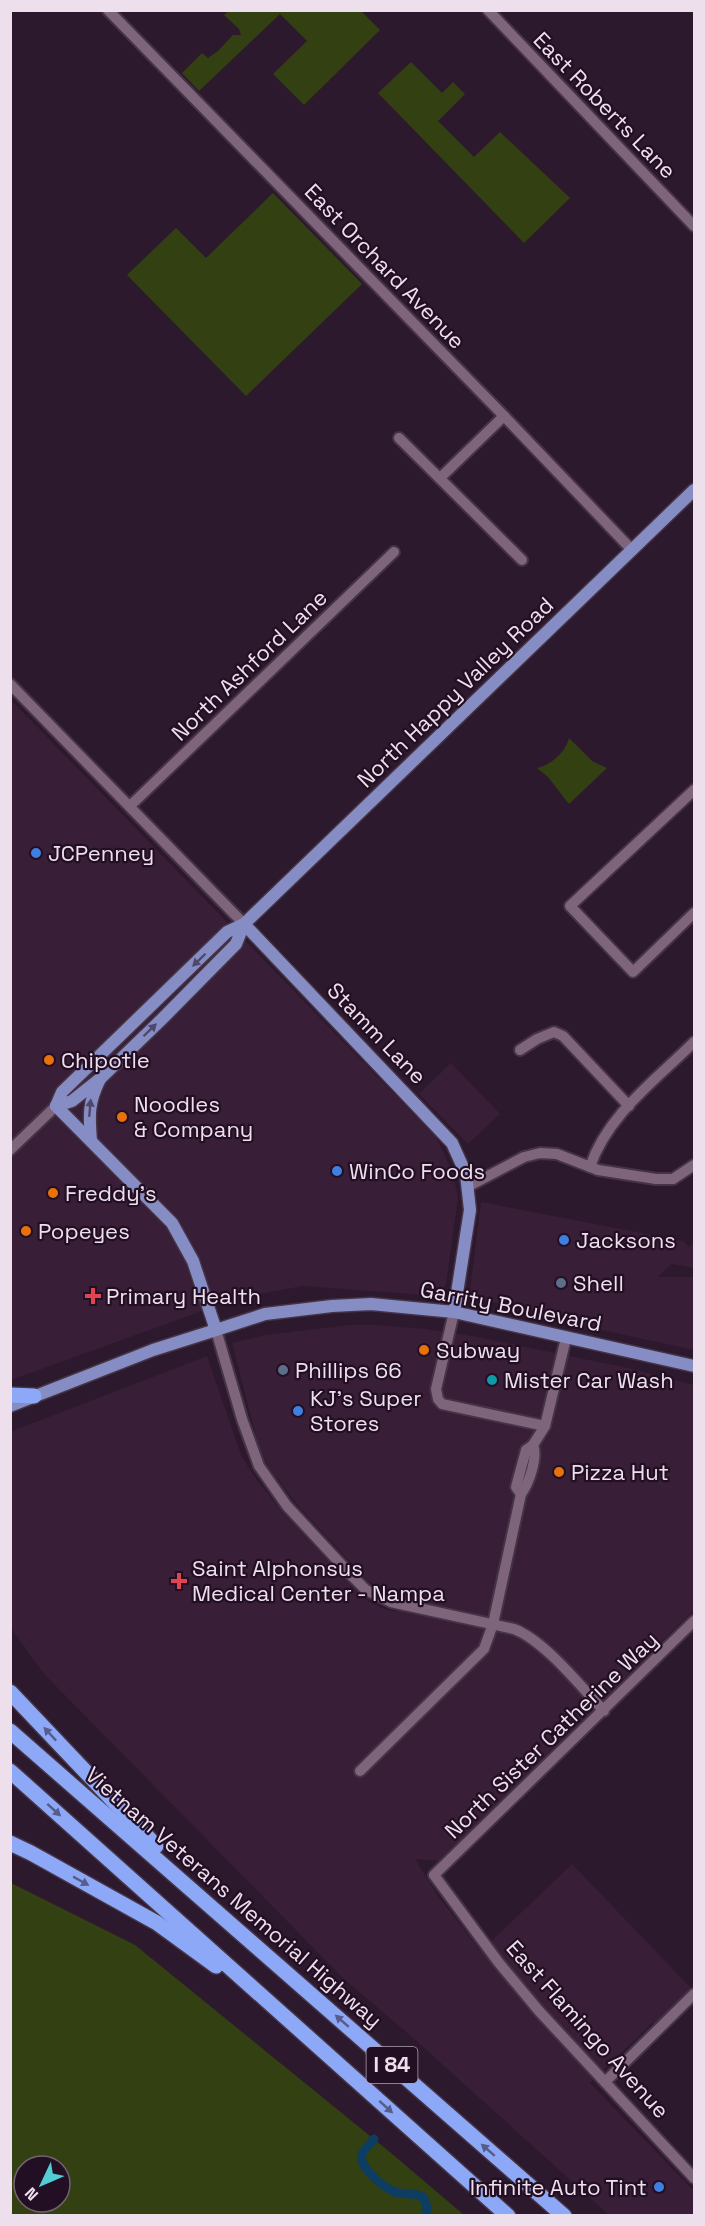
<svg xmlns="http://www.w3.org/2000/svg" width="705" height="2226" viewBox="0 0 705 2226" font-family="'Space Grotesk',sans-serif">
  <rect width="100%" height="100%" fill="#2d192d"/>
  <g fill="#381e37">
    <path d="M11,700L436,1137L453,1173L458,1198L446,1283L443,1293L437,1296L303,1286L238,1298L11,1380Z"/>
    <path d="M451,1063L500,1114L468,1144L419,1094Z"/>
    <path d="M481,1202L683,1241L689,1247L694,1242V1268L671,1264L658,1277H694V1350L583,1326L543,1312L478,1299L470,1290Z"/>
    <path d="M350,1325H375L426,1329L472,1336L628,1368L694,1385V1610L438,1861L415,1859L438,1896L481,1951L572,1864L693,1990L656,2026L652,2023L590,2083L694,2191V2212L691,2215H609L411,2036L345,1980L44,1674L11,1628L10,1432L207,1356L241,1455L254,1476L279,1508L355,1590L368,1601L384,1609L397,1612L400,1596L378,1588L367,1580L300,1508L269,1468L259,1448L232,1343L265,1335Z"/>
  </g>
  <g fill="#334112" fill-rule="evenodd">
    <path d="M229,11H361L380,30L304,105L273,74L307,41L280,14L199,91L182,73L202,53L208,58L218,51L233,35H241L239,29L224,15Z"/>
    <path d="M411,62L442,93L453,82L465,94L438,121L474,157L500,132L570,198L524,243L378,93Z"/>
    <path d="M273,193L362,284L246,396L127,275L176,228L206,258Z"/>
    <path d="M569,738L592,761L607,768L569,804L548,777L537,768C551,765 566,752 569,738Z"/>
    <path d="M11,1883L135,1945L391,2153L464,2215H11ZM24,2166H60V2202H24Z"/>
  </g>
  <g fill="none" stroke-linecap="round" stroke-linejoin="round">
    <path stroke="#0d3d60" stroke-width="9" d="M374,2139C371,2143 364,2149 362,2154C358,2168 385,2188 395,2192C406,2196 411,2191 423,2197L427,2207L426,2216"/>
    <defs>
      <g id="minor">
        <path d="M108,10L504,416L632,550"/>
        <path d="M488,10L694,226"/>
        <path d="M399,438L522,560"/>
        <path d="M440,478L504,416"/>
        <path d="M10,684L244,924"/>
        <path d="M694,790L570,906L633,972L694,913"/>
        <path d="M130,806L394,552"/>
        <path d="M520,1050L537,1039L554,1032L563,1036L629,1106"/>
        <path d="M10,1150L56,1106"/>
        <path d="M590,1167C607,1115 656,1080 694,1042"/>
        <path d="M467,1187L524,1157L540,1153L557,1154L598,1170L656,1179H673L694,1165"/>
        <path d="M454,1312L436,1389L438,1399L442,1404L545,1426"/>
        <path d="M216,1330L242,1419L259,1466L287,1506L352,1576L366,1590L391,1602L514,1629C545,1641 580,1686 604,1711"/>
        <path d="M521,1494L516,1487L526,1450L533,1445L545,1426L566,1338"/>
        <path d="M694,1621L434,1875L499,1963L539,2011L694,2178"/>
        <path d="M360,1771L484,1649L493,1624L521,1494C529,1484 538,1457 533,1445"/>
        <path d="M605,2082L694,1994"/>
      </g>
      <g id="major">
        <path d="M244,924L452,1143L466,1174L470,1210L454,1312"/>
        <path d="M56,1106L62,1092L227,932L244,924L694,490"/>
        <path d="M56,1106L172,1223L193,1261L216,1330"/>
        <path d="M56,1106L72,1101L101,1078L162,1019L236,944L244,924"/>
        <path d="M91,1141C89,1115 88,1103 100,1079"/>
        <path d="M10,1406L153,1350L216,1330L265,1314L332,1306L371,1304L454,1312L694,1366"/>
      </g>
      <g id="highway">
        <path d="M10,1395L34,1396"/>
        <path d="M10,1692L156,1846"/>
        <path d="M10,1731L564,2216"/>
        <path d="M10,1771L508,2216"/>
        <path d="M10,1843L31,1853L157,1923L216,1966"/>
      </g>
    </defs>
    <use href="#minor" stroke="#453445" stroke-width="14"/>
    <use href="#major" stroke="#453445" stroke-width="15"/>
    <use href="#highway" stroke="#453445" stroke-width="18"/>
    <use href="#minor" stroke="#7e657c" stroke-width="10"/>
    <use href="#major" stroke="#868dc5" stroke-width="12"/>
    <use href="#highway" stroke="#8ca8f6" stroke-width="15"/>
  </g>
  <defs><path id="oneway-solid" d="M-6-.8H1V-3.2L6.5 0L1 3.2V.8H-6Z" transform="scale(1.5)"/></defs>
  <g fill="#50486c">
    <use href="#oneway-solid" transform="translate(199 960) rotate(136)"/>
    <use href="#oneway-solid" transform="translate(150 1030) rotate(-44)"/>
    <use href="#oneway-solid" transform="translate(90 1108) rotate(-85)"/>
  </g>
  <g fill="#585c8c">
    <use href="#oneway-solid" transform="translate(50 1734) rotate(-133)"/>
    <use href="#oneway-solid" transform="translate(54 1810) rotate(42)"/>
    <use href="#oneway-solid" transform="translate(81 1881) rotate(29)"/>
    <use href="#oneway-solid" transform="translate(342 2021) rotate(-139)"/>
    <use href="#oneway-solid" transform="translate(386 2107) rotate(42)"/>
    <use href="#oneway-solid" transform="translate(488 2150) rotate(-139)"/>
  </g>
  <g fill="#3f7fe0" stroke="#230f23" stroke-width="2">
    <circle cx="36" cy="853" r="6"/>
    <circle cx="337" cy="1171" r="6"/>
    <circle cx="564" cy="1240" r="6"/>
    <circle cx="298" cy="1411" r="6"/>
    <circle cx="659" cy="2187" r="6"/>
  </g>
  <g fill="#e8710a" stroke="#230f23" stroke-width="2">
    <circle cx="49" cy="1060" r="6"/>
    <circle cx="122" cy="1117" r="6"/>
    <circle cx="53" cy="1193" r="6"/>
    <circle cx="26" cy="1231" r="6"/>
    <circle cx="424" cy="1350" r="6"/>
    <circle cx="559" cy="1472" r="6"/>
  </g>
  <g fill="#5c6f8a" stroke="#230f23" stroke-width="2">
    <circle cx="561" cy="1283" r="6"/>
    <circle cx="283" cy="1370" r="6"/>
  </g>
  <g fill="#e0444e" stroke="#230f23" stroke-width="2">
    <path d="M90 1287h6v6h6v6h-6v6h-6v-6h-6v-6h6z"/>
    <path d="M176 1572h6v6h6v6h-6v6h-6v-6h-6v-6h6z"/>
  </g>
  <circle fill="#0f9aa8" stroke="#230f23" stroke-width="2" cx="492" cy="1380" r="6"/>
  <g text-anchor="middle" stroke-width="4.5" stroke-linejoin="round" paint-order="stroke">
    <rect fill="#230f23" stroke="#b1a1b0" stroke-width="1.5" x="366.5" y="2047" width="51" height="36" rx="4.5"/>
    <g font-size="21" font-weight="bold" fill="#eedfed">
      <text x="392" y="2072">I 84</text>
    </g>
    <g font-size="22" fill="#eedfed" stroke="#230f23">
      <text transform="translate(605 105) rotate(46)" y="8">East Roberts Lane</text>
      <text transform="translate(385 266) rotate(46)" y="8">East Orchard Avenue</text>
      <text transform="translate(249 665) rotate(-44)" y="8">North Ashford Lane</text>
      <text transform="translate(455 692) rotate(-44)" y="8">North Happy Valley Road</text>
      <text transform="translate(377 1033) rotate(46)" y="8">Stamm Lane</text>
      <text transform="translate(511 1306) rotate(11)" y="8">Garrity Boulevard</text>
      <text transform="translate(551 1735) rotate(-44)" y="8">North Sister Catherine Way</text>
      <text transform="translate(234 1897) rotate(41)" y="8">Vietnam Veterans Memorial Highway</text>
      <text transform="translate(588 2029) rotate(48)" y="8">East Flamingo Avenue</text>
    </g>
    <g font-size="22" fill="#eedfed" stroke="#230f23" text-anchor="start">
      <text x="48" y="861">JCPenney</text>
      <text x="61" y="1068">Chipotle</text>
      <text x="134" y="1112">Noodles<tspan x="134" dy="25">&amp; Company</tspan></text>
      <text x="349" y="1179">WinCo Foods</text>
      <text x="65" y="1201">Freddy's</text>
      <text x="38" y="1239">Popeyes</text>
      <text x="576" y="1248">Jacksons</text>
      <text x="573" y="1291">Shell</text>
      <text x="106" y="1304">Primary Health</text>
      <text x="436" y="1358">Subway</text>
      <text x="295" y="1378">Phillips 66</text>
      <text x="504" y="1388">Mister Car Wash</text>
      <text x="310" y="1406">KJ's Super<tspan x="310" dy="25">Stores</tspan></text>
      <text x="571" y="1480">Pizza Hut</text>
      <text x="192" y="1576">Saint Alphonsus<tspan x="192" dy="25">Medical Center - Nampa</tspan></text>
      <text x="647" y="2195" text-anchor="end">Infinite Auto Tint</text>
    </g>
  </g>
  <rect width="705" height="2226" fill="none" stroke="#eedfed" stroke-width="24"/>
  <g transform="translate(42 2184) rotate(226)"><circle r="28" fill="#230f23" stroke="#746274" stroke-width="1.5"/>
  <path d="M0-4.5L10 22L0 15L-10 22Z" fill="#52ccd5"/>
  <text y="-9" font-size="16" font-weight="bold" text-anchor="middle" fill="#eedfed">N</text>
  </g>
</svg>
